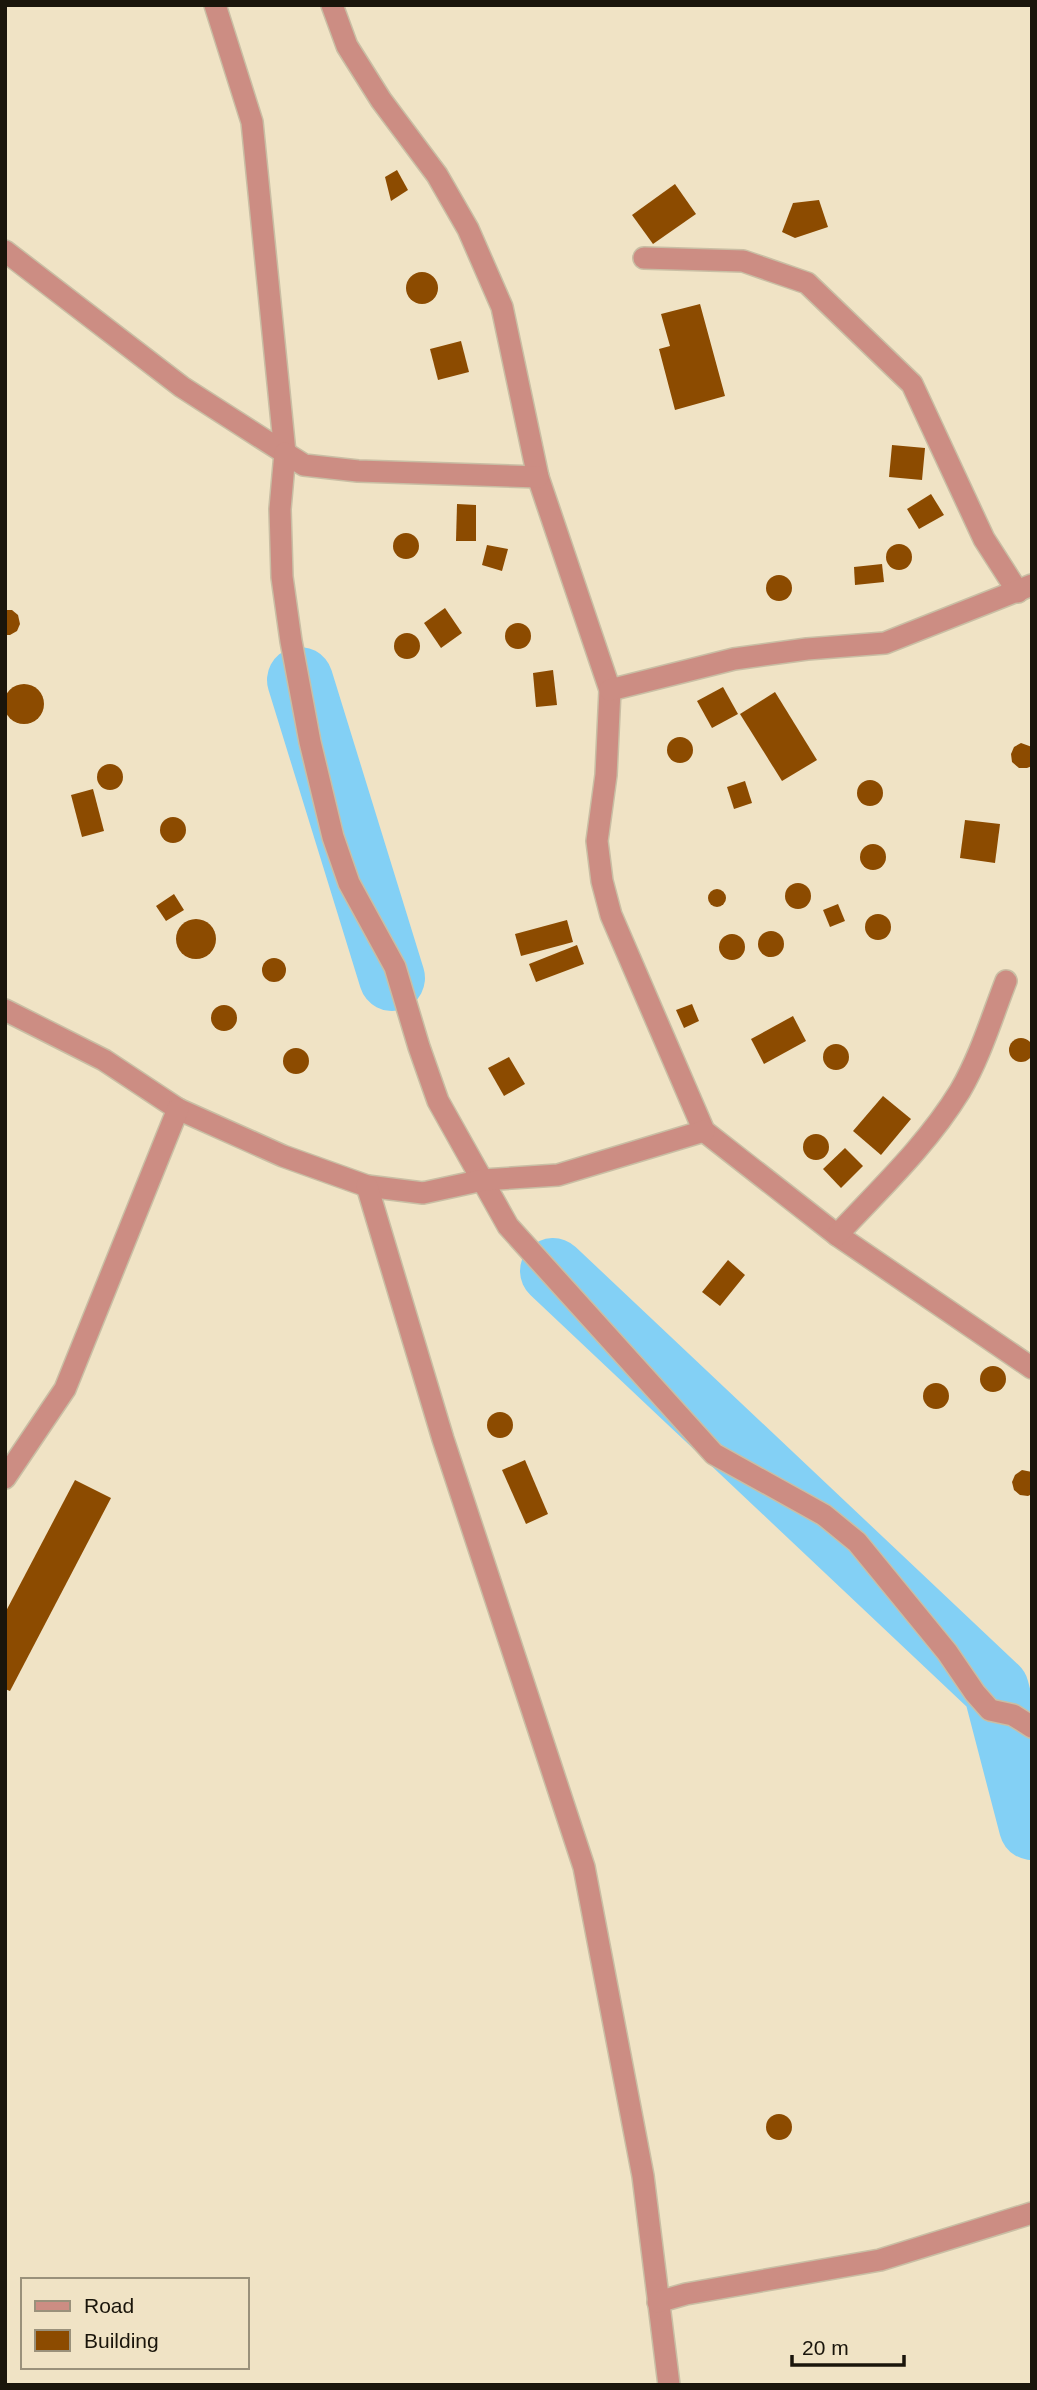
<svg xmlns="http://www.w3.org/2000/svg" width="1037" height="2390" viewBox="0 0 1037 2390" font-family="Arial,sans-serif">
  <rect width="100%" height="100%" fill="#f0e3c5"/>
  <g fill="none" stroke-linecap="round" stroke-linejoin="round">
    <g stroke="#83d0f5" stroke-width="66">
      <path d="M300,680L392,978"/>
      <path d="M553,1271L996,1689L1032,1827"/>
    </g>
  </g>
  <g fill="#8c4b00">
    <path d="M397,170L408,190L391,201L385,177Z"/>
    <path d="M675,184L696,214L653,244L632,215Z"/>
    <path d="M819,200L828,227L795,238L782,232L793,203Z"/>
    <circle cx="422" cy="288" r="16"/>
    <path d="M700,304L725,396L675,410L659,349L670,346L661,314Z"/>
    <path d="M461,341L469,372L438,380L430,349Z"/>
    <path d="M892,445L925,448L922,480L889,477Z"/>
    <path d="M931,494L944,515L919,529L907,509Z"/>
    <path d="M457,504L476,505V541H456Z"/>
    <circle cx="406" cy="546" r="13"/>
    <circle cx="899" cy="557" r="13"/>
    <path d="M487,545L508,549L502,571L482,565Z"/>
    <path d="M882,564L884,582L855,585L854,567Z"/>
    <circle cx="779" cy="588" r="13"/>
    <path d="M445,608L462,633L441,648L424,623Z"/>
    <path d="M5,610H12L18,615L20,624L17,631L10,635H5Z"/>
    <circle cx="518" cy="636" r="13"/>
    <circle cx="407" cy="646" r="13"/>
    <path d="M553,670L557,705L536,707L533,673Z"/>
    <circle cx="24" cy="704" r="20"/>
    <path d="M723,687L738,714L712,728L697,701Z"/>
    <path d="M775,692L817,760L782,781L740,714Z"/>
    <circle cx="680" cy="750" r="13"/>
    <path d="M1021,743L1032,747V766L1027,768H1019L1012,762L1011,754L1014,747Z"/>
    <circle cx="110" cy="777" r="13"/>
    <circle cx="870" cy="793" r="13"/>
    <path d="M745,781L752,803L734,809L727,787Z"/>
    <path d="M93,789L104,831L82,837L71,795Z"/>
    <circle cx="173" cy="830" r="13"/>
    <path d="M965,820L1000,824L995,863L960,858Z"/>
    <circle cx="873" cy="857" r="13"/>
    <circle cx="798" cy="896" r="13"/>
    <circle cx="717" cy="898" r="9"/>
    <path d="M174,894L184,910L166,921L156,906Z"/>
    <path d="M838,904L845,921L830,927L823,910Z"/>
    <circle cx="878" cy="927" r="13"/>
    <circle cx="196" cy="939" r="20"/>
    <path d="M567,920L573,942L521,956L515,934Z"/>
    <circle cx="771" cy="944" r="13"/>
    <circle cx="732" cy="947" r="13"/>
    <path d="M577,945L584,964L536,982L529,964Z"/>
    <circle cx="274" cy="970" r="12"/>
    <path d="M692,1004L699,1021L684,1028L676,1010Z"/>
    <circle cx="224" cy="1018" r="13"/>
    <path d="M793,1016L806,1041L764,1064L751,1039Z"/>
    <circle cx="1021" cy="1050" r="12"/>
    <circle cx="836" cy="1057" r="13"/>
    <circle cx="296" cy="1061" r="13"/>
    <path d="M509,1057L525,1084L504,1096L488,1068Z"/>
    <path d="M883,1096L911,1119L881,1155L853,1131Z"/>
    <circle cx="816" cy="1147" r="13"/>
    <path d="M845,1148L863,1166L841,1188L823,1169Z"/>
    <path d="M728,1260L745,1275L720,1306L702,1292Z"/>
    <circle cx="993" cy="1379" r="13"/>
    <circle cx="936" cy="1396" r="13"/>
    <circle cx="500" cy="1425" r="13"/>
    <path d="M525,1460L548,1514L526,1524L502,1470Z"/>
    <path d="M1022,1470L1032,1472V1494L1028,1496L1020,1495L1014,1490L1012,1482L1015,1475Z"/>
    <path d="M75,1480L111,1498L10,1691L5,1689V1613Z"/>
    <circle cx="779" cy="2127" r="13"/>
  </g>
  <g fill="none" stroke-linecap="round" stroke-linejoin="round">
    <defs>
      <g id="minor">
        <path d="M332,5L347,46L381,100L437,175L468,229L502,307L538,477L610,690L606,775L597,841L602,881L611,915L704,1131L837,1235L1032,1368"/>
        <path d="M5,251L182,387L285,453L252,122L215,5"/>
        <path d="M644,258L743,261L807,283L912,384L984,539L1018,592"/>
        <path d="M538,477L358,471L304,465L285,453L280,509L282,577L291,641L310,742L333,837L349,883L395,967L419,1047L438,1101L508,1226L714,1454L824,1515L857,1542L947,1652L975,1693L990,1710L1013,1715L1032,1727"/>
        <path d="M610,690L734,659L807,649L885,643L1032,585"/>
        <path d="M5,1010L104,1060L178,1109L283,1156L367,1186L423,1193L483,1180L558,1175L704,1131"/>
        <path d="M367,1186L443,1439L584,1867L643,2176L669,2385"/>
        <path d="M837,1235C880,1189 927,1145 960,1091C980,1057 992,1017 1006,981"/>
        <path d="M5,1478L65,1389L178,1109"/>
        <path d="M658,2302L686,2294L880,2260L1032,2213"/>
      </g>
    </defs>
    <use href="#minor" stroke="#c9bea4" stroke-width="24"/>
    <use href="#minor" stroke="#cc8d83" stroke-width="21"/>
  </g>
  <rect width="1037" height="2390" fill="none" stroke="#1a150b" stroke-width="14"/>
  <rect x="21" y="2278" width="228" height="91" fill="#f0e3c5" stroke="#9a917b" stroke-width="2"/>
  <rect x="35" y="2301" width="35" height="10" fill="#cc8d83" stroke="#9a917b" stroke-width="2"/>
  <text x="84" y="2313" font-size="21" fill="#1a150b">Road</text>
  <rect x="35" y="2330" width="35" height="21" fill="#8c4b00" stroke="#9a917b" stroke-width="2"/>
  <text x="84" y="2348" font-size="21" fill="#1a150b">Building</text>
  <path d="M792 2355v10h112v-10" fill="none" stroke="#1a150b" stroke-width="3.5"/>
  <text x="802" y="2355" font-size="21" fill="#1a150b" stroke="#f0e3c5" stroke-width="5" paint-order="stroke">20 m</text>
</svg>
